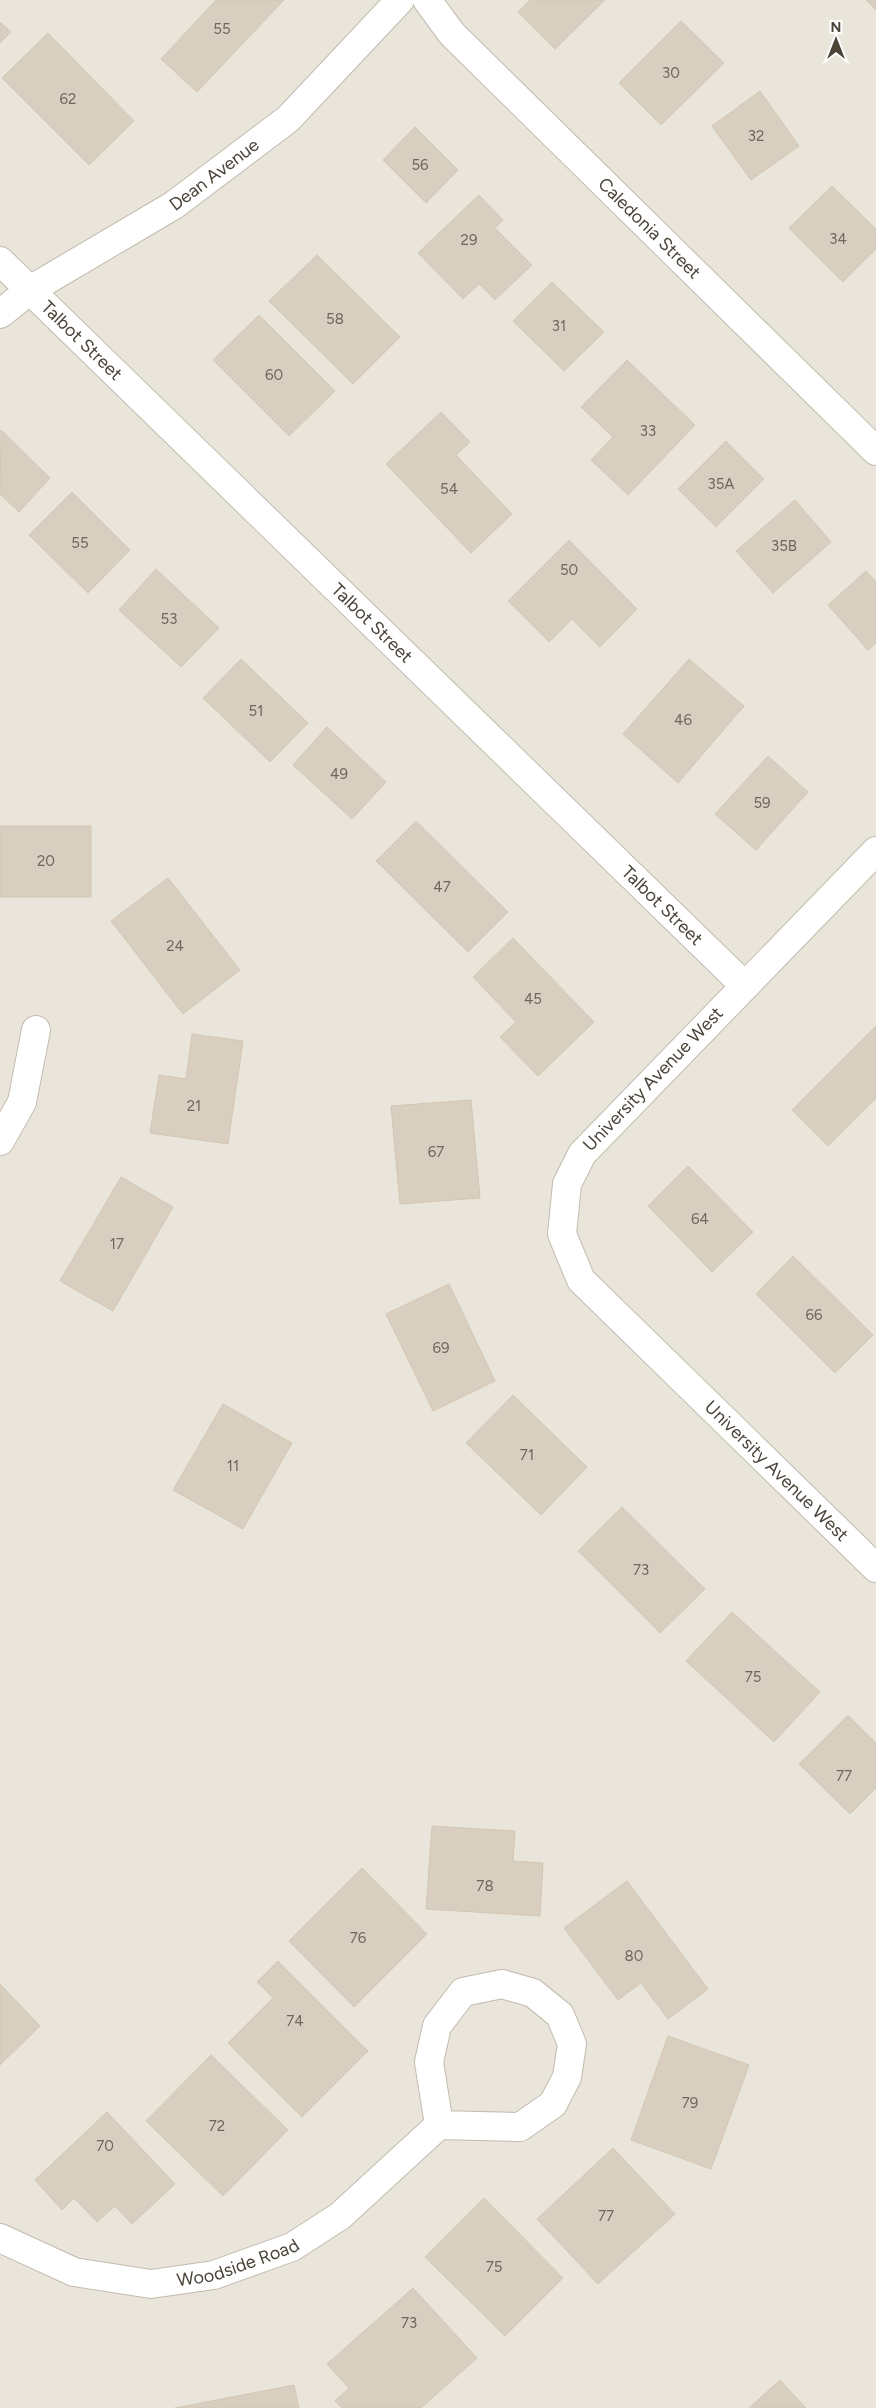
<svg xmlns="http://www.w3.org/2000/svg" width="876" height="2408" viewBox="0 0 876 2408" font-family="Figtree,sans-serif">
  <rect width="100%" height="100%" fill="#f6f3ec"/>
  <rect fill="#eae5da" x="0" y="0" width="876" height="2408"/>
  <g fill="#d8cfc1" stroke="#d3c7b4">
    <path d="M216,0H284L197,92L161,59Z"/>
    <path d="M530,0H605L555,49L518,12Z"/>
    <path d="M866,0H876V10Z"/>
    <path d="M681,21L724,63L661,125L619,83Z"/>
    <path d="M0,22L11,32L0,43Z"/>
    <path d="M48,33L134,121L89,165L2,78Z"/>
    <path d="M760,91L799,146L751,180L712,126Z"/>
    <path d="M415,127L458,170L426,203L383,160Z"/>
    <path d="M832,186L876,229V249L843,282L789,228Z"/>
    <path d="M479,195L503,220L495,228L532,265L495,300L479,284L463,299L418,253Z"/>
    <path d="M317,255L400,337L353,384L269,301Z"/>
    <path d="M552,282L604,332L564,371L513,321Z"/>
    <path d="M259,315L335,391L289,436L213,360Z"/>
    <path d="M627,360L695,425L628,495L591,460L613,437L581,407Z"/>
    <path d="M441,412L470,442L456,455L512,514L471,553L386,464Z"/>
    <path d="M1,430L50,478L19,512L0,494Z"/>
    <path d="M726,441L764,479L716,527L678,489Z"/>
    <path d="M72,492L130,550L88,593L29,535Z"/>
    <path d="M795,500L831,542L773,593L736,551Z"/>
    <path d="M569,540L637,609L600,647L572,619L549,642L508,601Z"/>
    <path d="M156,569L219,628L181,667L119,610Z"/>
    <path d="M866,571L876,582V643L868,650L828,605Z"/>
    <path d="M241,659L308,723L270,762L203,698Z"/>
    <path d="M689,659L744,706L678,783L623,734Z"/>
    <path d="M327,727L386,782L352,819L293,765Z"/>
    <path d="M768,756L808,792L756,850L715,814Z"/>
    <path d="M416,821L508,912L468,952L376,861Z"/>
    <rect x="0" y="826" width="91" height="71"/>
    <path d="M168,878L240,970L183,1014L111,921Z"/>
    <path d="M513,938L594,1022L538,1076L500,1037L516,1022L473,977Z"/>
    <path d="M876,1026V1098L828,1146L792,1110Z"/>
    <path d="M192,1034L243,1041L228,1144L150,1133L159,1075L186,1079Z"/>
    <path d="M471,1100L480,1198L400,1204L391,1106Z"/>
    <path d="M688,1166L753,1232L712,1272L648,1206Z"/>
    <path d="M121,1177L173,1207L113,1311L60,1281Z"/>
    <path d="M793,1256L873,1335L835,1373L756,1294Z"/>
    <path d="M449,1284L495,1381L433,1411L386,1314Z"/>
    <path d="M513,1395L587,1467L541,1515L466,1443Z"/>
    <path d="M223,1404L292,1443L243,1529L173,1490Z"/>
    <path d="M622,1507L705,1589L660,1633L578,1551Z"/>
    <path d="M732,1612L820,1692L774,1742L686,1661Z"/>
    <path d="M848,1715L876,1743V1788L850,1814L799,1764Z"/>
    <path d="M432,1826L515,1831L513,1861L543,1863L540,1916L426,1909Z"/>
    <path d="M362,1868L427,1934L354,2007L289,1941Z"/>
    <path d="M627,1881L708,1989L668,2019L641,1983L618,2000L564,1928Z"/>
    <path d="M278,1961L368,2051L302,2117L228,2043L273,1998L257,1982Z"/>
    <path d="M0,1984L40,2026L0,2065Z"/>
    <path d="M668,2036L749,2065L711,2169L631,2140Z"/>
    <path d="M211,2055L288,2130L223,2196L146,2121Z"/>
    <path d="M107,2112L175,2184L132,2224L115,2206L97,2222L74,2198L62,2210L35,2180Z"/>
    <path d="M613,2148L675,2214L598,2284L537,2219Z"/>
    <path d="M484,2198L563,2278L505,2336L425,2257Z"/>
    <path d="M413,2288L477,2358L421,2408H342L335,2401L349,2388L327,2364Z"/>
    <path d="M780,2380L806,2408H749Z"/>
    <path d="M294,2385L299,2408H175Z"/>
  </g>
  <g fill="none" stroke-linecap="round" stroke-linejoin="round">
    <defs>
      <g id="minor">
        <path id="s1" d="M427,0L452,34L876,451"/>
        <path id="s2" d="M0,261L744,985"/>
        <path id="s3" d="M0,314L30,290L174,205L288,119L400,0"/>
        <path id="s4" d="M876,851L582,1154L567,1184L562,1234L581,1280L876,1568"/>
        <path d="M0,1141L22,1102L36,1030"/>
        <path id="s5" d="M0,2238L74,2272L151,2284L214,2275L292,2247L340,2216L439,2125L520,2127L553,2104L567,2077L572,2044L560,2015L533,1993L502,1984L463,1992L437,2026L429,2062L439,2125"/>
      </g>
    </defs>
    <use href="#minor" stroke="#c2bbae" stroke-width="30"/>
    <use href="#minor" stroke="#fff" stroke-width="28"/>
  </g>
  <g text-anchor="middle" stroke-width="4" stroke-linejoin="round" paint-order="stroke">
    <g font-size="15" fill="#6e675b">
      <text x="222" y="34">55</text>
      <text x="671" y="78">30</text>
      <text x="68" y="104">62</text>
      <text x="756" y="141">32</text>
      <text x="420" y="170">56</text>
      <text x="838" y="244">34</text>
      <text x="469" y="245">29</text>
      <text x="335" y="324">58</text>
      <text x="559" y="331">31</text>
      <text x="274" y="380">60</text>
      <text x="648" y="436">33</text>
      <text x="721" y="489">35A</text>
      <text x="449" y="494">54</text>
      <text x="80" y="548">55</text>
      <text x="784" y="551">35B</text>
      <text x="569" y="575">50</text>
      <text x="169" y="624">53</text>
      <text x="256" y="716">51</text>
      <text x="683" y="725">46</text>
      <text x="339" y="779">49</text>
      <text x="762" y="808">59</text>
      <text x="46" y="866">20</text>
      <text x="442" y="892">47</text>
      <text x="175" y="951">24</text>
      <text x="533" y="1004">45</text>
      <text x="194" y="1111">21</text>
      <text x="436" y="1157">67</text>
      <text x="700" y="1224">64</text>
      <text x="117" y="1249">17</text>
      <text x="814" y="1320">66</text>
      <text x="441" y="1353">69</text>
      <text x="527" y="1460">71</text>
      <text x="233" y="1471">11</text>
      <text x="641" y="1575">73</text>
      <text x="753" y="1682">75</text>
      <text x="844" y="1781">77</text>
      <text x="485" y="1891">78</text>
      <text x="358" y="1943">76</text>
      <text x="634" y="1961">80</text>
      <text x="295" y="2026">74</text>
      <text x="690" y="2108">79</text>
      <text x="217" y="2131">72</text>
      <text x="105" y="2151">70</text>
      <text x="606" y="2221">77</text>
      <text x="494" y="2272">75</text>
      <text x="409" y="2328">73</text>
    </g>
    <g font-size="18" fill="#4b4439" stroke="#fff">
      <text dy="6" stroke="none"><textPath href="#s3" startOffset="256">Dean Avenue</textPath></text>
      <text dy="6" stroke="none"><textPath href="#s1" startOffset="319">Caledonia Street</textPath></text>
      <text dy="6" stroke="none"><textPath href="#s2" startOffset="114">Talbot Street</textPath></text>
      <text dy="6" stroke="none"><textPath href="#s2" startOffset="519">Talbot Street</textPath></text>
      <text dy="6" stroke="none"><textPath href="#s2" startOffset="924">Talbot Street</textPath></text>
      <text transform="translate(653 1079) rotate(-46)" y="6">University Avenue West</text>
      <text dy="6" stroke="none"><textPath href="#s4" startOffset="829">University Avenue West</textPath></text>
      <text dy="6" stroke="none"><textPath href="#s5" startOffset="249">Woodside Road</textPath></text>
    </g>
  </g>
  <g transform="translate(836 40)" stroke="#ffffff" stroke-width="4" paint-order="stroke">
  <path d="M0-4L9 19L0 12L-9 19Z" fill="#4b4439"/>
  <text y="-8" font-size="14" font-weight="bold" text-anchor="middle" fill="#4b4439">N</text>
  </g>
</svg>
